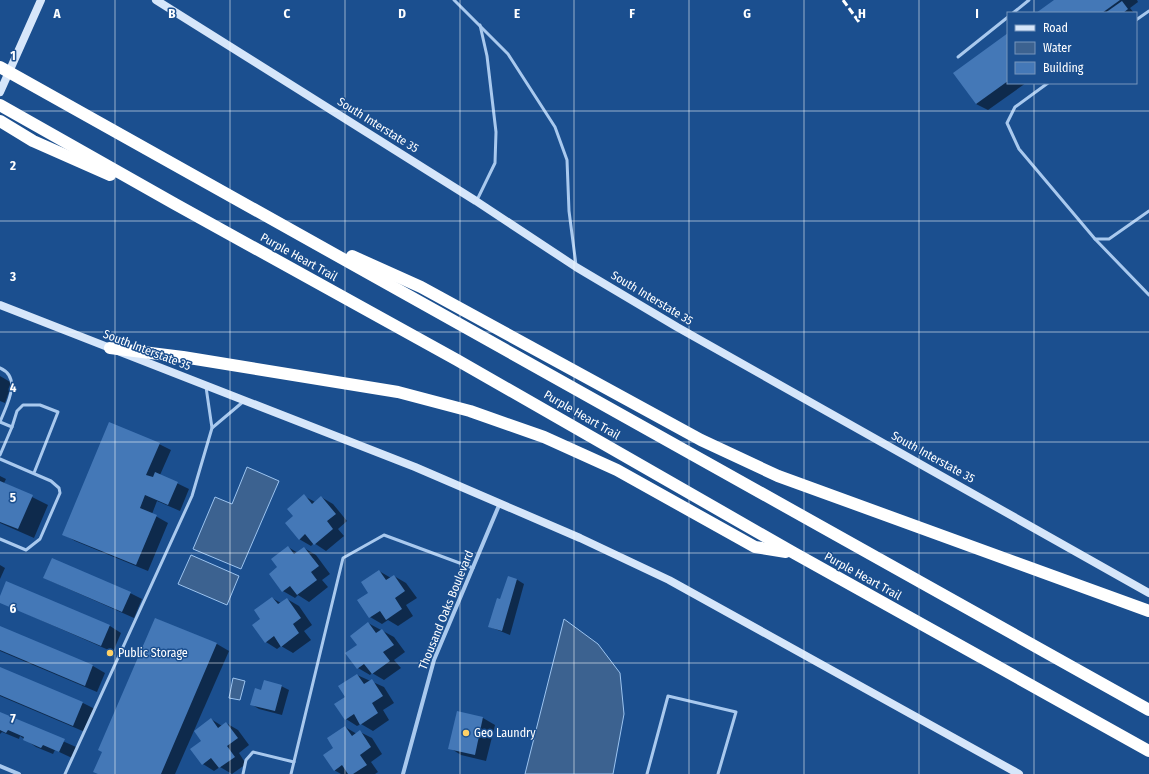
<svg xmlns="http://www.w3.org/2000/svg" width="1149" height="774" viewBox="0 0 1149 774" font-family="'Fira Sans Condensed',sans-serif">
  <rect width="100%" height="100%" fill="#1b4f8f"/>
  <g fill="#3c6290" stroke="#9cc4f0">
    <path d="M247,467L279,481L241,569L193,549L215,497L232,504Z"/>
    <path d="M191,555L239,576L227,605L178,584Z"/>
    <path d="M564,619L598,644L620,673L624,714L613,774H525Z"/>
    <path d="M233,678L245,681L240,700L229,698Z"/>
  </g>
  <g fill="#0007">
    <path d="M1056,0H1137L1138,2L1130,8L1134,13H1038Z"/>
    <path d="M1008,35V83H1026L988,110L976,104Z"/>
    <path d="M0,376L12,383L5,403L0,401Z"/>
    <path d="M159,444L171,450L160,475L189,489L180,511L157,501L152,514L168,523L148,571L75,541L63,534Z"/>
    <path d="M0,476L6,479L4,483L48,505L34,538L0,523Z"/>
    <path d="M304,496L315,502L321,497L333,504L347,521L338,529L344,536L326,551L314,543L311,546L299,539L295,516Z"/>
    <path d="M288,547L298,553L304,548L316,555L330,574L322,580L328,587L309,602L298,595L295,598L283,591L279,567Z"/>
    <path d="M0,565L5,568L0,579Z"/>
    <path d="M379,571L391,578L394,576L406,583L417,598L406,605L413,616L398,626L388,620L382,624L370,617L369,593Z"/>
    <path d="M44,578L130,593L142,599L134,618Z"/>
    <path d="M516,579L524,584L510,635L490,627L500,600Z"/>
    <path d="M7,583L110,626L121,633L113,652L0,602Z"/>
    <path d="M272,598L281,603L287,599L299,606L312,625L304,631L311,640L293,653L281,646L277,649L266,642L262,619Z"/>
    <path d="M156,619L217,644L229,651L175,774H99Z"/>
    <path d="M368,623L394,637L405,652L394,660L401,668L384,680L372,673L370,675L358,668V645Z"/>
    <path d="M0,627L93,666L105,673L97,692L0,651Z"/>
    <path d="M0,668L83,703L95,709L85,732L0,696Z"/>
    <path d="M357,675L384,687L394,703L383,710L389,720L373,731L361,724L357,726L346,719V697Z"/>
    <path d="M281,686L289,690L282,715L259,709L251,704L262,691Z"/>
    <path d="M458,712L483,718L495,725L486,761L461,755L450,748Z"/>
    <path d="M0,713L76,747L72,758L55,750L53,754L36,747L20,736L19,739L2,732L0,734Z"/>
    <path d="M211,719L222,726L226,723L238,730L249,745L239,753L246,764L232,774L220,767L214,771L203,764L202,741Z"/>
    <path d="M345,727L357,734L360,732L372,738L382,754L371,762L378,772L375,774H341L334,770L335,748Z"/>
  </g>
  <g fill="#4478b7">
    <path d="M1054,0H1120L1102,13H1036Z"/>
    <path d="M1122,1L1128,9L1123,13H1105Z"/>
    <path d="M1008,33V81L976,104L953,73Z"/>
    <path d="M109,422L160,443L146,475L153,477L155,472L178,482L168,505L145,495L140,508L157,515L136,565L62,535Z"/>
    <path d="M0,481L33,495L18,529L0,522Z"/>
    <path d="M304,494L312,504L321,496L336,514L327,521L333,529L314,545L305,534L299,540L285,523L293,516L287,509Z"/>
    <path d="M288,546L294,554L304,547L319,566L311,572L317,580L297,595L290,586L282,592L269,574L277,567L271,559Z"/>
    <path d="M52,558L131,592L122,612L43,578Z"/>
    <path d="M379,570L386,580L394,575L405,591L395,598L402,609L386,620L380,611L369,618L357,600L368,593L361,582Z"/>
    <path d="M508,576L517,579L502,631L488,627L497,598L500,599Z"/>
    <path d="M6,581L110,625L101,646L0,603V596Z"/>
    <path d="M272,597L278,604L287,598L301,618L293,624L299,633L281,647L274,636L265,643L252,625L260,619L254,610Z"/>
    <path d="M155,618L217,643L161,774H98L93,772L102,752L98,750Z"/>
    <path d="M368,622L376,633L382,629L394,645L383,652L390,661L372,674L364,664L357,669L345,653L357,645L350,636Z"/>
    <path d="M0,626L93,665L85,686L0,650Z"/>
    <path d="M0,667L83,702L73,726L0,695Z"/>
    <path d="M357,674L364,684L372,679L383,696L372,703L378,713L360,725L354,714L345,720L334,704L345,697L338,686Z"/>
    <path d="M264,680L282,685L275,711L250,705L255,688L261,690Z"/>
    <path d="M457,711L483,717L475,755L448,749Z"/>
    <path d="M0,712L65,739L59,752L43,745L41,748L23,740L24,737L8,730L6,733L0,730Z"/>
    <path d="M211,718L218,728L226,722L238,738L227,746L235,757L219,768L211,758L202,765L190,749L201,741L194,731Z"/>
    <path d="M345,726L352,736L360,730L371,747L360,755L367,765L353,774H348L342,765L334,771L323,755L333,748L327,738Z"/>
  </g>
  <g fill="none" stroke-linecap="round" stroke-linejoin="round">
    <g stroke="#a9c9ee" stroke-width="3">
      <path d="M454,0L508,54L555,127L567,160L569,211L576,265"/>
      <path d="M1013,13L1029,0"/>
      <path d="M1136,20L1149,11"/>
      <path d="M958,57L1008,17"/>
      <path d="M1048,83L1015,107L1007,123L1019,149L1095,239H1109L1149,211"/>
      <path d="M477,200L495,163L496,132L487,56L480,25"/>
      <path d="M1095,239L1149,295"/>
      <path d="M0,368C23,378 6,406 0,422"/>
      <path d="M206,387L212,428L244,401"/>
      <path d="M0,422L12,427L0,455"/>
      <path d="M12,427L17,411L23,405H40L58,412L34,473"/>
      <path d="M0,459L51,481L59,488L60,493L40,539L26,550L0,539"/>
      <path d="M65,774L192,496L212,428"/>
      <path d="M243,774L246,760L253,752L294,762"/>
      <path d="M291,774L343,558L384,535L473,568"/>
      <path d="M647,774L668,696L736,712L718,774"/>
    </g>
    <g stroke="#a9c9ee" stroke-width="4">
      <path d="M0,766L19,774"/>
      <path d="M403,774L434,660L500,503"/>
    </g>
    <g stroke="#d6e6fa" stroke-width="8">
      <path d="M156,0L476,201L576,267L677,327L1149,593"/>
      <path d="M0,92L41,0"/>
      <path d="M0,305L415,467L580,538L669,580L1019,774"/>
    </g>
    <g stroke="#fff" stroke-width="12">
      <path d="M0,67L1149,710"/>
      <path d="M0,105L175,204L457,360L794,553L1149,751"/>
      <path d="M0,121L33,141L110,175"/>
      <path d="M352,256L421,287L701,440L778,476L1149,611"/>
      <path d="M110,348L183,357L398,392L470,411L544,437L617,470L755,547L786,552"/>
    </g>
    <path stroke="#fff" stroke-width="3" stroke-dasharray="7 3" stroke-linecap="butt" d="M843,0L859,22"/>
  </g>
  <path fill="none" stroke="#fff" stroke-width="1" stroke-opacity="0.55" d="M115,0V774M230,0V774M345,0V774M460,0V774M574,0V774M689,0V774M804,0V774M919,0V774M1034,0V13M1034,83V774M0,111H1149M0,221H1149M0,332H1149M0,442H1149M0,553H1149M0,663H1149"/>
  <g fill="#ffd166" stroke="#1b4f8f" stroke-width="1.5">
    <circle cx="110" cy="653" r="4"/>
    <circle cx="466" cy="733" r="4"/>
  </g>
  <g text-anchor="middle" stroke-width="3" stroke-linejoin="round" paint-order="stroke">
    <g font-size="12" fill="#fff" stroke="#1b4f8f">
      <text transform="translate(378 125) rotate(32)" y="4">South Interstate 35</text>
      <text transform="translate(299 257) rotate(29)" y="4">Purple Heart Trail</text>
      <text transform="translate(652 298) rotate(31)" y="4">South Interstate 35</text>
      <text transform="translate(147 350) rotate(21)" y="4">South Interstate 35</text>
      <text transform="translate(582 415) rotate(30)" y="4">Purple Heart Trail</text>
      <text transform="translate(933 457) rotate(29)" y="4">South Interstate 35</text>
      <text transform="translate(863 576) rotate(29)" y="4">Purple Heart Trail</text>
      <text transform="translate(446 610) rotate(-68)" y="4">Thousand Oaks Boulevard</text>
    </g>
    <g font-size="12" fill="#fff" stroke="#1b4f8f" text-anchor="start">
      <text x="118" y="657">Public Storage</text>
      <text x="474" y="737">Geo Laundry</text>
    </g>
  </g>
  <g font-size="13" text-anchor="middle" font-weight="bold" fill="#fff" stroke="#1b4f8f" stroke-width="3" stroke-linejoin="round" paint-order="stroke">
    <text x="57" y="18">A</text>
    <text x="172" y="18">B</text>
    <text x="287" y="18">C</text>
    <text x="402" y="18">D</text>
    <text x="517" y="18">E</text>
    <text x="632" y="18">F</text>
    <text x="747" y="18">G</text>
    <text x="862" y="18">H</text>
    <text x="977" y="18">I</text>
    <text x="13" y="60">1</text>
    <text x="13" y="170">2</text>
    <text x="13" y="281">3</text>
    <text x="13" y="392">4</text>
    <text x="13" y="502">5</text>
    <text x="13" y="613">6</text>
    <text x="13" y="723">7</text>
  </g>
  <rect x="1007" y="12" width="130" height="72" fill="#1b4f8f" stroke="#7695bc"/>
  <rect x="1015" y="25" width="20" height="6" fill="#d6e6fa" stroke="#7695bc"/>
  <text x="1043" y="32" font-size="12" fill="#ffffff">Road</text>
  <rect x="1015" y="42" width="20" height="12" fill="#3c6290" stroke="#7695bc"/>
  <text x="1043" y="52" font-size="12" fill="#ffffff">Water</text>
  <rect x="1015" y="62" width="20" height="12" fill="#4478b7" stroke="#7695bc"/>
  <text x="1043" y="72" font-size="12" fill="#ffffff">Building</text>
</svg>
